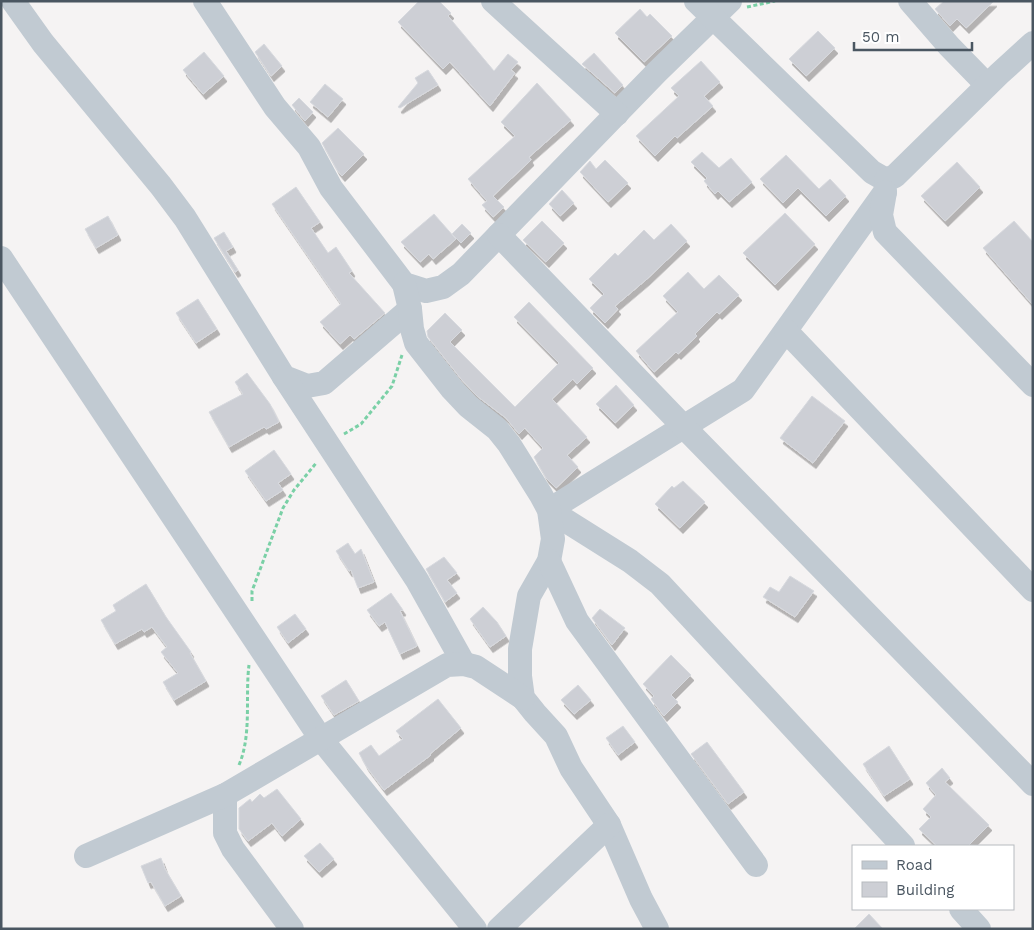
<svg xmlns="http://www.w3.org/2000/svg" width="1034" height="930" viewBox="0 0 1034 930" font-family="'Work Sans',sans-serif">
  <defs>
    <filter id="shadow"><feDropShadow dx="3" dy="5.5" stdDeviation="0" flood-color="#0004"/></filter>
  </defs>
  <rect width="100%" height="100%" fill="#f5f3f3"/>
  <g fill="#cdcfd5" stroke="#d7d9de" filter="url(#shadow)">
    <path d="M419,1H439L451,13L448,16L494,71L508,54L518,62L511,70L515,73L490,106L450,62L443,69L398,22Z"/>
    <path d="M944,1H994L966,28L957,19L950,26L935,9Z"/>
    <path d="M640,9L647,17L650,14L672,36L644,62L615,33Z"/>
    <path d="M818,31L835,48L806,76L789,59Z"/>
    <path d="M264,44L282,66L271,76L255,52Z"/>
    <path d="M204,52L224,76L203,94L183,70Z"/>
    <path d="M594,53L623,85L615,93L582,64Z"/>
    <path d="M701,61L720,82L704,96L713,106L677,138L675,136L655,156L636,136L679,96L671,88Z"/>
    <path d="M428,70L438,85L400,108L398,107L418,83L415,78Z"/>
    <path d="M537,83L571,120L529,157L531,160L493,196L504,207L493,217L482,205L487,201L468,179L515,136L501,122Z"/>
    <path d="M325,84L343,99L328,117L310,102Z"/>
    <path d="M299,98L313,112L305,121L292,105Z"/>
    <path d="M338,128L364,154L342,176L337,170L322,143Z"/>
    <path d="M702,152L719,168L731,158L752,182L729,202L718,191L715,194L704,181L707,178L691,162Z"/>
    <path d="M786,155L819,189L830,179L846,196L826,216L798,188L783,203L760,179Z"/>
    <path d="M605,160L628,183L608,202L580,172L590,161L596,169Z"/>
    <path d="M957,162L980,187L945,221L921,196Z"/>
    <path d="M296,187L320,222L311,228L328,253L336,247L352,271L349,273L385,313L354,339L350,335L340,344L320,322L341,304L272,204Z"/>
    <path d="M562,190L574,203L560,216L549,204Z"/>
    <path d="M785,213L815,244L775,285L743,253Z"/>
    <path d="M434,214L456,239L433,259L429,254L420,262L401,242Z"/>
    <path d="M108,216L118,235L96,248L85,229Z"/>
    <path d="M542,221L564,243L546,262L523,240Z"/>
    <path d="M1014,221L1033,242V305L983,248Z"/>
    <path d="M462,224L471,233L461,243L452,234Z"/>
    <path d="M671,224L687,241L647,279L615,306L618,309L605,323L590,308L604,294L589,279L615,253L618,256L644,230L654,240Z"/>
    <path d="M224,232L233,247L226,251L238,270L235,272L214,238Z"/>
    <path d="M688,272L704,289L719,275L739,295L719,314L717,312L695,334L697,336L678,354L676,352L654,372L636,351L678,312L663,296Z"/>
    <path d="M198,299L217,329L196,343L176,313Z"/>
    <path d="M529,302L593,368L577,384L573,379L552,399L587,437L567,455L578,467L556,488L546,478L534,457L543,448L525,428L519,434L506,418L477,396L462,380L428,337L427,331L445,313L462,330L450,342L515,407L559,363L514,317Z"/>
    <path d="M247,373L270,404L279,422L266,429L264,427L229,447L209,412L243,394L235,382Z"/>
    <path d="M616,385L634,405L615,423L596,404Z"/>
    <path d="M812,396L845,421L813,463L780,438Z"/>
    <path d="M274,450L291,474L278,483L283,490L266,501L245,471Z"/>
    <path d="M683,481L705,502L680,528L655,504L672,486L674,488Z"/>
    <path d="M348,543L355,554L361,549L374,582L358,588L351,570L349,571L336,551Z"/>
    <path d="M444,557L457,573L447,580L457,593L445,602L426,569Z"/>
    <path d="M790,576L814,591L795,617L763,597L770,587L779,592Z"/>
    <path d="M146,584L166,617L191,652L190,653L206,681L174,700L163,682L178,673L161,652L167,647L152,627L144,632L142,629L115,644L101,620L116,611L113,605Z"/>
    <path d="M391,593L403,610L400,611L417,646L400,654L385,622L379,626L367,610Z"/>
    <path d="M483,607L497,622L506,636L490,647L470,619Z"/>
    <path d="M600,609L625,628L612,645L592,618Z"/>
    <path d="M295,614L306,629L288,643L277,627Z"/>
    <path d="M671,655L691,675L671,695L678,702L664,716L651,699L654,696L643,684Z"/>
    <path d="M346,680L359,701L334,715L321,696Z"/>
    <path d="M578,685L591,700L574,714L561,700Z"/>
    <path d="M438,699L461,728L430,754L431,755L384,790L366,766L359,753L371,745L379,756L403,739L396,731Z"/>
    <path d="M623,726L635,742L618,755L606,738Z"/>
    <path d="M707,742L744,792L728,804L691,754Z"/>
    <path d="M889,746L910,779L884,796L863,764Z"/>
    <path d="M942,768L950,778L945,782L989,825L968,846H937L919,829L931,817L923,809L936,795L926,783Z"/>
    <path d="M277,789L301,819L282,836L272,823L248,841L239,829V808L250,799L252,802L260,794L264,798Z"/>
    <path d="M320,843L334,859L319,872L304,856Z"/>
    <path d="M161,858L165,869L181,896L165,906L151,882L148,883L141,866Z"/>
    <path d="M869,914L883,929H854Z"/>
  </g>
  <g fill="none" stroke-linecap="round" stroke-linejoin="round">
    <g stroke="#7ad0a6" stroke-width="3" stroke-dasharray="4 2.5" stroke-linecap="butt">
      <path d="M747,7L775,1"/>
      <path d="M344,434L361,424L392,386L402,355"/>
      <path d="M252,601V591L283,508L294,490L317,462"/>
      <path d="M239,765C252,734 245,697 249,665"/>
    </g>
    <g stroke="#c1cad2" stroke-width="24">
      <path d="M13,1L43,43L161,186L185,218L284,377L307,386L324,383L410,309"/>
      <path d="M205,1L275,107L309,147L331,188L404,284L426,291L443,287L461,274L657,72L730,1"/>
      <path d="M493,1L617,114"/>
      <path d="M696,1L872,172L886,180"/>
      <path d="M910,1L949,46L987,85"/>
      <path d="M886,180L895,176L999,74L1033,43"/>
      <path d="M885,192L743,390L549,510L630,561L660,584L903,846"/>
      <path d="M885,192L881,215L885,232L1033,385"/>
      <path d="M499,235L684,427L1033,784"/>
      <path d="M1,258L321,739L475,929"/>
      <path d="M404,284L410,309L412,329L416,343L452,389L468,406L497,429L509,444L541,495L549,510L553,539L549,561L529,596L520,649V676L523,698L535,713L556,736L571,768L609,825L641,899L657,929"/>
      <path d="M786,331L1033,590"/>
      <path d="M284,377L417,580L464,664"/>
      <path d="M549,561L577,621L756,865"/>
      <path d="M225,795V833L233,849L292,929"/>
      <path d="M86,856L225,795L447,665L464,664L476,667L523,698"/>
      <path d="M961,909L979,929"/>
      <path d="M499,929L609,825"/>
    </g>
  </g>
  <rect width="1034" height="930" fill="none" stroke="#4a5661" stroke-width="5"/>
  <rect x="852" y="845" width="162" height="65" fill="#ffffff" stroke="#b7bbc0"/>
  <rect x="862" y="861" width="25" height="8" fill="#c1cad2" stroke="#b7bbc0"/>
  <text x="896" y="870" font-size="15" fill="#4a5661">Road</text>
  <rect x="862" y="882" width="25" height="15" fill="#cdcfd5" stroke="#b7bbc0"/>
  <text x="896" y="895" font-size="15" fill="#4a5661">Building</text>
  <path d="M854 42v8h118v-8" fill="none" stroke="#4a5661" stroke-width="2.5"/>
  <text x="862" y="42" font-size="15" fill="#4a5661" stroke="#ffffff" stroke-width="4" paint-order="stroke">50 m</text>
</svg>
